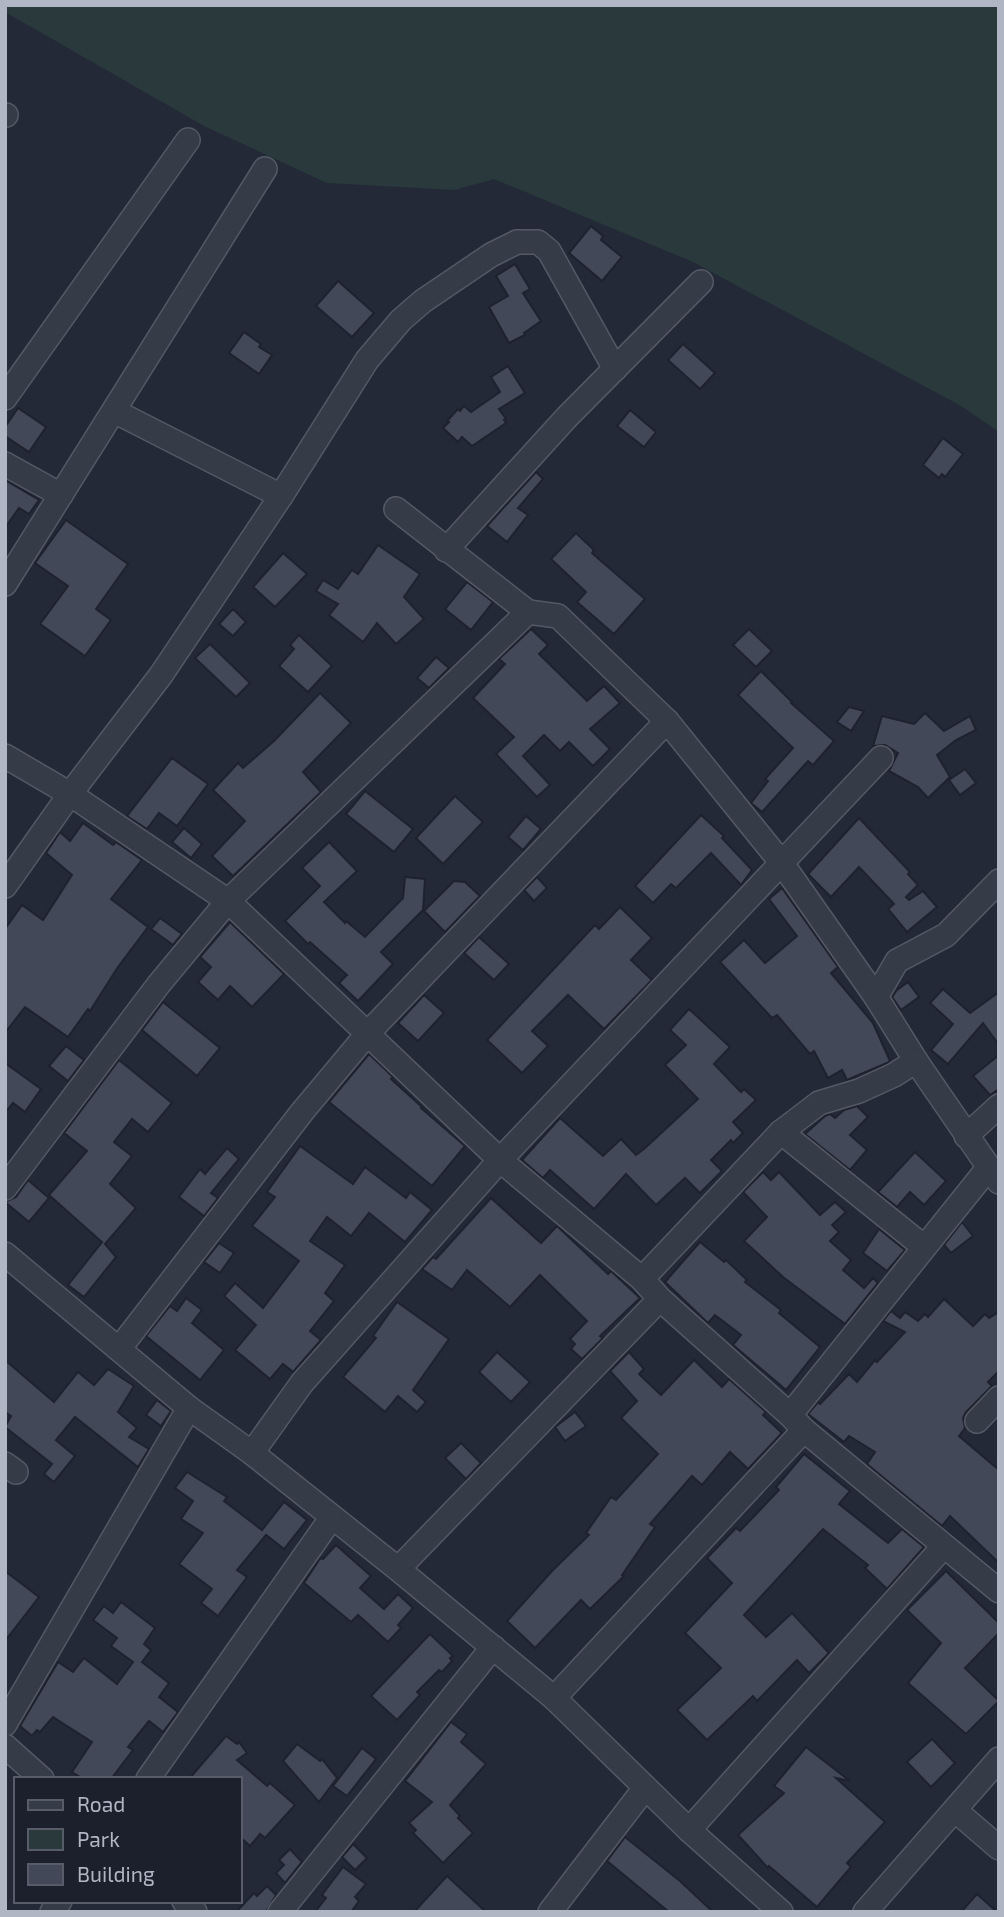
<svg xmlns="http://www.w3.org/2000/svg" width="1004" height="1917" viewBox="0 0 1004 1917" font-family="'Exo 2',sans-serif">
  <rect width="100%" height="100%" fill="#232937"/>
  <path fill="#29393c" d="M5,5H999V432L961,406L693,262L494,179L455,190L327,183L204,126L5,12Z"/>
  <g fill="#424858" stroke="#1e222e" stroke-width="2">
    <path d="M591,226L603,236L601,240L622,257L602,281L569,253Z"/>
    <path d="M515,264L530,289L523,293L541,321L524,333L525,335L509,343L489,307L508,296L496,276Z"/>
    <path d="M338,281L374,313L352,337L316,306Z"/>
    <path d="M244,332L261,344L259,347L272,355L259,374L229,353Z"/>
    <path d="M683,344L715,373L700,389L668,360Z"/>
    <path d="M508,366L525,393L499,409L506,419L504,420L506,423L472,446L462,437L458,442L443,428L449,422L447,421L458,409L460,411L464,406L471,412L500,392L491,377Z"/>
    <path d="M18,408L46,427L29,452L5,436V427Z"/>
    <path d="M630,410L656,432L644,447L617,426Z"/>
    <path d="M943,438L963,454L945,477L942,474L939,478L923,465Z"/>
    <path d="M536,472L543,479L518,508L528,515L507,542L487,526Z"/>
    <path d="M5,480L39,500L29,514L19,508L5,528Z"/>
    <path d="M66,520L128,564L96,609L111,620L85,656L40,624L68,586L35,563Z"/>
    <path d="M576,533L594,550L592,553L645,599L614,634L577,602L586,592L551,559Z"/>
    <path d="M378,545L420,574L404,597L424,619L396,644L377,623L363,642L329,615L338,604L316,591L323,580L338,589L352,570L358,574Z"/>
    <path d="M283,553L307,574L275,607L253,587Z"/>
    <path d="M467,582L493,602L471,630L445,609Z"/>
    <path d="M233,609L246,622L233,636L219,624Z"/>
    <path d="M531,629L548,645L539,654L587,701L604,686L620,703L590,729L610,749L593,766L569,742L560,751L544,735L523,756L550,785L537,797L496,754L514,737L473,698L505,664L499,659Z"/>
    <path d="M749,629L772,651L756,667L733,645Z"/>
    <path d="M299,635L332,666L308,692L279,666L294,649L290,645Z"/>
    <path d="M210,644L250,683L236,697L195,658Z"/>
    <path d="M436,657L449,668L429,688L417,678Z"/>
    <path d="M761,671L792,702L791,703L834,741L813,765L808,761L762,812L751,803L768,781L765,779L793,748L738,695Z"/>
    <path d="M320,693L351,723L303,772L321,792L233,876L212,856L245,821L213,790L238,763L243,768L274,741Z"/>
    <path d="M849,707L864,711L851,731L837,722Z"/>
    <path d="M925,713L944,731L970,716L976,730L956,740L937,755L950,777L928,798L918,787L889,771L898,753L885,745L873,746L882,716L914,724Z"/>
    <path d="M172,758L208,784L177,826L159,813L147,829L127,816Z"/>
    <path d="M965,769L976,783L960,795L949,780Z"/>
    <path d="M365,791L413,829L394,852L346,814Z"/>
    <path d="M455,796L483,822L443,864L416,838Z"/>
    <path d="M701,815L724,836L722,838L752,870L741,885L711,853L676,888L671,884L653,903L635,886Z"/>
    <path d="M526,816L541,829L523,850L508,837Z"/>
    <path d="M859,818L910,872L908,874L918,885L906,897L909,900L923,891L937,907L907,932L888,909L894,904L859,867L831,897L808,874Z"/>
    <path d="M83,823L113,845L116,842L142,860L111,899L148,927L118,967L90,1011L88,1009L68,1037L25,1007L5,1033V929L22,905L43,920L72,875L46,853L60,832L70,841Z"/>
    <path d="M184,828L202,844L191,858L172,842Z"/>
    <path d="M329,842L357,871L324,902L345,923L346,921L365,937L403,898L405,877L425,879L423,910L381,952L393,964L358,1001L339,983L347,975L310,942L308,944L285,921L320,886L302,868Z"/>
    <path d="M537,877L547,888L534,901L524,890Z"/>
    <path d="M454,881L465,882L480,896L445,932L424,911Z"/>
    <path d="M782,888L838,967L831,973L873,1023L890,1061L887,1063L847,1080L842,1070L828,1078L814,1051L810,1054L777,1015L772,1018L720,962L744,940L765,963L797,936L769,899Z"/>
    <path d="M620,907L652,938L631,960L652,980L604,1029L568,995L532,1031L548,1046L522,1073L487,1040L595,925L599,929Z"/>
    <path d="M160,918L182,934L173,945L151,929Z"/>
    <path d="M230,922L284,974L252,1007L230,986L218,1000L198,982L211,967L200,957Z"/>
    <path d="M479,937L509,964L494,980L464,953Z"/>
    <path d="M908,982L919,997L901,1010L892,997L897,990Z"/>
    <path d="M943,989L970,1013L999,992V1045L983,1023L948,1064L931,1050L953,1024L930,1003Z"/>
    <path d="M424,995L444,1013L418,1041L398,1023Z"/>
    <path d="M163,1002L220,1048L197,1076L142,1030Z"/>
    <path d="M689,1009L730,1047L714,1064L741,1092L744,1089L756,1100L733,1122L743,1133L733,1143L731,1140L711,1160L722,1171L700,1193L685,1178L656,1205L626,1174L594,1209L550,1170L543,1178L522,1160L560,1118L603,1156L621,1139L636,1155L644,1149L698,1099L665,1065L686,1045L670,1030Z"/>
    <path d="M66,1046L84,1060L68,1081L49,1066Z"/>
    <path d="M369,1054L393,1077L391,1079L422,1107L421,1108L465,1146L432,1186L329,1102Z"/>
    <path d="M999,1055V1089L990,1095L973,1076Z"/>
    <path d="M119,1060L172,1103L148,1132L132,1119L114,1142L132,1156L110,1184L136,1208L105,1244L116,1257L84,1297L68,1285L102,1242L49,1195L87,1151L64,1133Z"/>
    <path d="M5,1063L41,1089L25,1112L13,1103L5,1113Z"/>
    <path d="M857,1106L868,1117L850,1135L867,1150L850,1170L805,1134L825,1116L830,1114L835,1118L844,1110Z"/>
    <path d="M300,1146L353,1184L365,1167L406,1198L410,1192L432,1210L405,1242L369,1213L351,1236L327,1217L310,1241L345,1265L325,1293L334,1301L310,1331L321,1340L293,1372L283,1364L270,1379L235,1350L256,1325L224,1296L235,1283L263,1308L299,1261L252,1226L275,1197L267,1192Z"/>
    <path d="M227,1148L239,1159L211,1193L218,1198L204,1216L179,1197L200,1169L205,1174Z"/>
    <path d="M915,1152L946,1181L924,1205L910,1192L897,1207L878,1192Z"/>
    <path d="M763,1172L771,1180L779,1172L820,1215L835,1202L846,1212L832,1225L839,1232L830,1241L851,1260L843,1270L864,1288L873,1278L878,1283L845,1324L783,1277L744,1241L767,1217L743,1192Z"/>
    <path d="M28,1180L49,1198L29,1222L5,1202L16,1197Z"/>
    <path d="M491,1198L541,1243L557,1226L608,1274L611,1271L640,1298L600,1336L603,1338L582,1359L571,1349L575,1344L570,1339L587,1321L540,1275L510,1307L467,1270L452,1290L422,1269L433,1257L436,1259Z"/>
    <path d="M962,1222L973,1236L951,1253L944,1245Z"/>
    <path d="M879,1229L905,1250L887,1271L863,1253Z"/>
    <path d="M700,1242L724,1262L726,1260L747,1280L745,1282L781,1310L779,1313L820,1347L786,1390L733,1345L741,1335L715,1315L708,1323L665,1282Z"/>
    <path d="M219,1243L234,1253L220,1273L204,1262Z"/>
    <path d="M186,1298L202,1310L192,1323L224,1350L200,1380L146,1336L170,1306L177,1311Z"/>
    <path d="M944,1299L973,1326L985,1314L989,1318L999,1312V1371L988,1382L992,1386L966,1412L963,1418L965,1428L959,1436L999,1470V1563L950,1516L942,1526L867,1464L875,1452L849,1436L844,1442L808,1414L818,1402L820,1404L849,1374L857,1382L875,1360L877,1362L905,1332L883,1321L891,1311L900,1318L905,1312L918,1321L925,1314L928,1317Z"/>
    <path d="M397,1302L449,1339L413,1390L426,1402L417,1412L398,1396L385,1412L343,1377L376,1338L373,1336Z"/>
    <path d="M497,1352L530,1382L511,1402L479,1372Z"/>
    <path d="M629,1352L644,1369L639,1374L661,1395L694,1360L722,1387L729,1379L766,1412L763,1415L782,1433L748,1469L730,1452L702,1485L692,1476L650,1524L655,1527L622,1575L624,1576L590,1609L581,1600L535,1648L507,1621L552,1571L589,1535L586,1533L611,1497L616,1500L658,1454L621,1418L637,1401L610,1371Z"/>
    <path d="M5,1360L54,1402L78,1372L94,1385L108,1369L134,1386L118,1412L137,1428L129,1437L149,1449L138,1467L75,1417L56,1440L75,1456L54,1482L44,1474L52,1464L5,1427L11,1416L5,1412Z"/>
    <path d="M157,1400L171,1411L161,1426L146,1415Z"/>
    <path d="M575,1412L586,1426L565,1441L555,1427Z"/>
    <path d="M461,1443L481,1463L466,1479L445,1458Z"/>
    <path d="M804,1454L850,1491L839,1504L888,1543L902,1529L924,1547L887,1589L865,1568L868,1565L823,1529L744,1615L766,1637L792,1613L829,1653L809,1673L797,1660L757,1701L753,1696L707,1740L677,1710L721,1668L685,1633L732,1583L707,1558L736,1528L740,1531L779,1490L776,1487Z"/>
    <path d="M187,1472L227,1497L224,1501L262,1530L284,1502L307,1520L284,1549L266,1535L237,1570L247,1577L218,1616L201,1603L212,1589L179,1564L203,1533L181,1519L193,1501L175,1488Z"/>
    <path d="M336,1545L371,1576L360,1588L384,1609L398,1594L413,1608L398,1625L401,1628L388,1642L358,1615L351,1622L304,1583L319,1560L321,1558L323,1559Z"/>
    <path d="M5,1571L39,1597L5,1641Z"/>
    <path d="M946,1571L999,1623V1633L965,1668L999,1701L966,1734L908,1683L941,1643L907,1610Z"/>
    <path d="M121,1602L155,1628L144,1644L151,1650L142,1662L169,1683L159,1697L178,1712L163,1732L149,1721L128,1747L133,1750L111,1779H83L72,1772L92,1742L53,1717L40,1732L37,1730L32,1736L20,1726L58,1662L73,1672L84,1658L117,1684L133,1662L111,1646L117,1638L93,1620L104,1606L113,1613Z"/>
    <path d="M430,1634L453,1656L450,1658L452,1661L442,1672L439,1670L417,1692L420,1695L397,1720L371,1696Z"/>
    <path d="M451,1722L467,1734L461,1742L486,1764L450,1805L460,1816L458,1818L473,1833L443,1863L413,1833L416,1830L409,1823L432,1802L405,1781Z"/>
    <path d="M226,1736L237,1744L239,1742L247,1753L237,1760L267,1786L270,1783L295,1805L265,1838L260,1834L250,1846L240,1837V1779H189Z"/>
    <path d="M932,1739L955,1763L931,1787L907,1762Z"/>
    <path d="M297,1744L320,1761L322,1759L337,1778L319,1802L283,1761Z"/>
    <path d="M806,1747L850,1781L836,1778L885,1822L847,1863L851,1867L817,1907L769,1866L768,1868L738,1835L784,1793L774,1786Z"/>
    <path d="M362,1748L376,1759L347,1796L333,1786Z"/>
    <path d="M625,1837L680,1881L713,1912H669L607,1861Z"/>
    <path d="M353,1844L367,1858L355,1870L342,1857Z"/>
    <path d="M290,1849L302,1862L285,1883L276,1873L284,1865L279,1860Z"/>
    <path d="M343,1867L366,1884L355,1897L359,1901L351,1912H315L326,1898L322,1895Z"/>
    <path d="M447,1876L486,1912H414Z"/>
    <path d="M267,1886L276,1895L266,1912H236L254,1893L257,1896Z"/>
    <path d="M977,1894L997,1912H961Z"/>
  </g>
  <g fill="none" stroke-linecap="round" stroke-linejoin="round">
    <defs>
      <g id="minor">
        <path d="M5,115H6"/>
        <path d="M5,398L188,140"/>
        <path d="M114,411L281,496"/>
        <path d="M5,464L61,495"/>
        <path d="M396,509L528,612"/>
        <path d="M446,550L567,417L701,282"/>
        <path d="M5,584L265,169"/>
        <path d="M5,756L70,794L228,901L500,1160L642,1279L660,1299L790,1415L804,1430L999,1591"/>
        <path d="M999,881L946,935L897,961L876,997L916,1061L999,1182"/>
        <path d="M5,886L70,794L161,675L281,496L367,360L401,320L423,301L491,255L517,242H538L549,251L615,369"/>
        <path d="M781,1132L924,1247"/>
        <path d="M966,1136L999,1106"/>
        <path d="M5,1188L159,984L228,901L528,612L558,616L667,721L781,862L876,997"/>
        <path d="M5,1254L189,1408L252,1453L398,1569L554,1698L689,1830L781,1912"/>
        <path d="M642,1279L781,1132L819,1103L859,1091L894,1075L916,1061"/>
        <path d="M119,1349L302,1112L368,1033L667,721"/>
        <path d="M790,1415L989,1167"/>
        <path d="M977,1421L999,1398"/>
        <path d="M252,1453L302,1383L500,1160L881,758"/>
        <path d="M5,1464L16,1472"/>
        <path d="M398,1569L660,1299"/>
        <path d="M554,1698L804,1430"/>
        <path d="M5,1724L189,1408"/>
        <path d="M5,1746L42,1779"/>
        <path d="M148,1779L332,1517"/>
        <path d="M956,1811L999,1848"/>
        <path d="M689,1830L944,1546"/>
        <path d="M184,1901L195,1912"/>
        <path d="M52,1912L60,1901"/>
        <path d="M280,1912L493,1647"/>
        <path d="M550,1912L645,1788"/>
        <path d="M865,1912L999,1759"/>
      </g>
    </defs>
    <use href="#minor" stroke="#545965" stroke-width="26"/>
    <use href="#minor" stroke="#363b48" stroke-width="23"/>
  </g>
  <rect width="1004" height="1917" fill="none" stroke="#b1b6c4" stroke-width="14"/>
  <rect x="14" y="1777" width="228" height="126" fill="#1c202c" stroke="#585c69" stroke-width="2"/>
  <rect x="28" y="1800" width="35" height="10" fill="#363b48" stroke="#585c69" stroke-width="2"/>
  <text x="77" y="1812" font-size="21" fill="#b1b6c4">Road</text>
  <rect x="28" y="1829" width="35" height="21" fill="#29393c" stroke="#585c69" stroke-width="2"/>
  <text x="77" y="1847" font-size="21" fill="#b1b6c4">Park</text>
  <rect x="28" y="1864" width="35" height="21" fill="#424858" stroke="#585c69" stroke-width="2"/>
  <text x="77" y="1882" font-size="21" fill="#b1b6c4">Building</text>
</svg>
